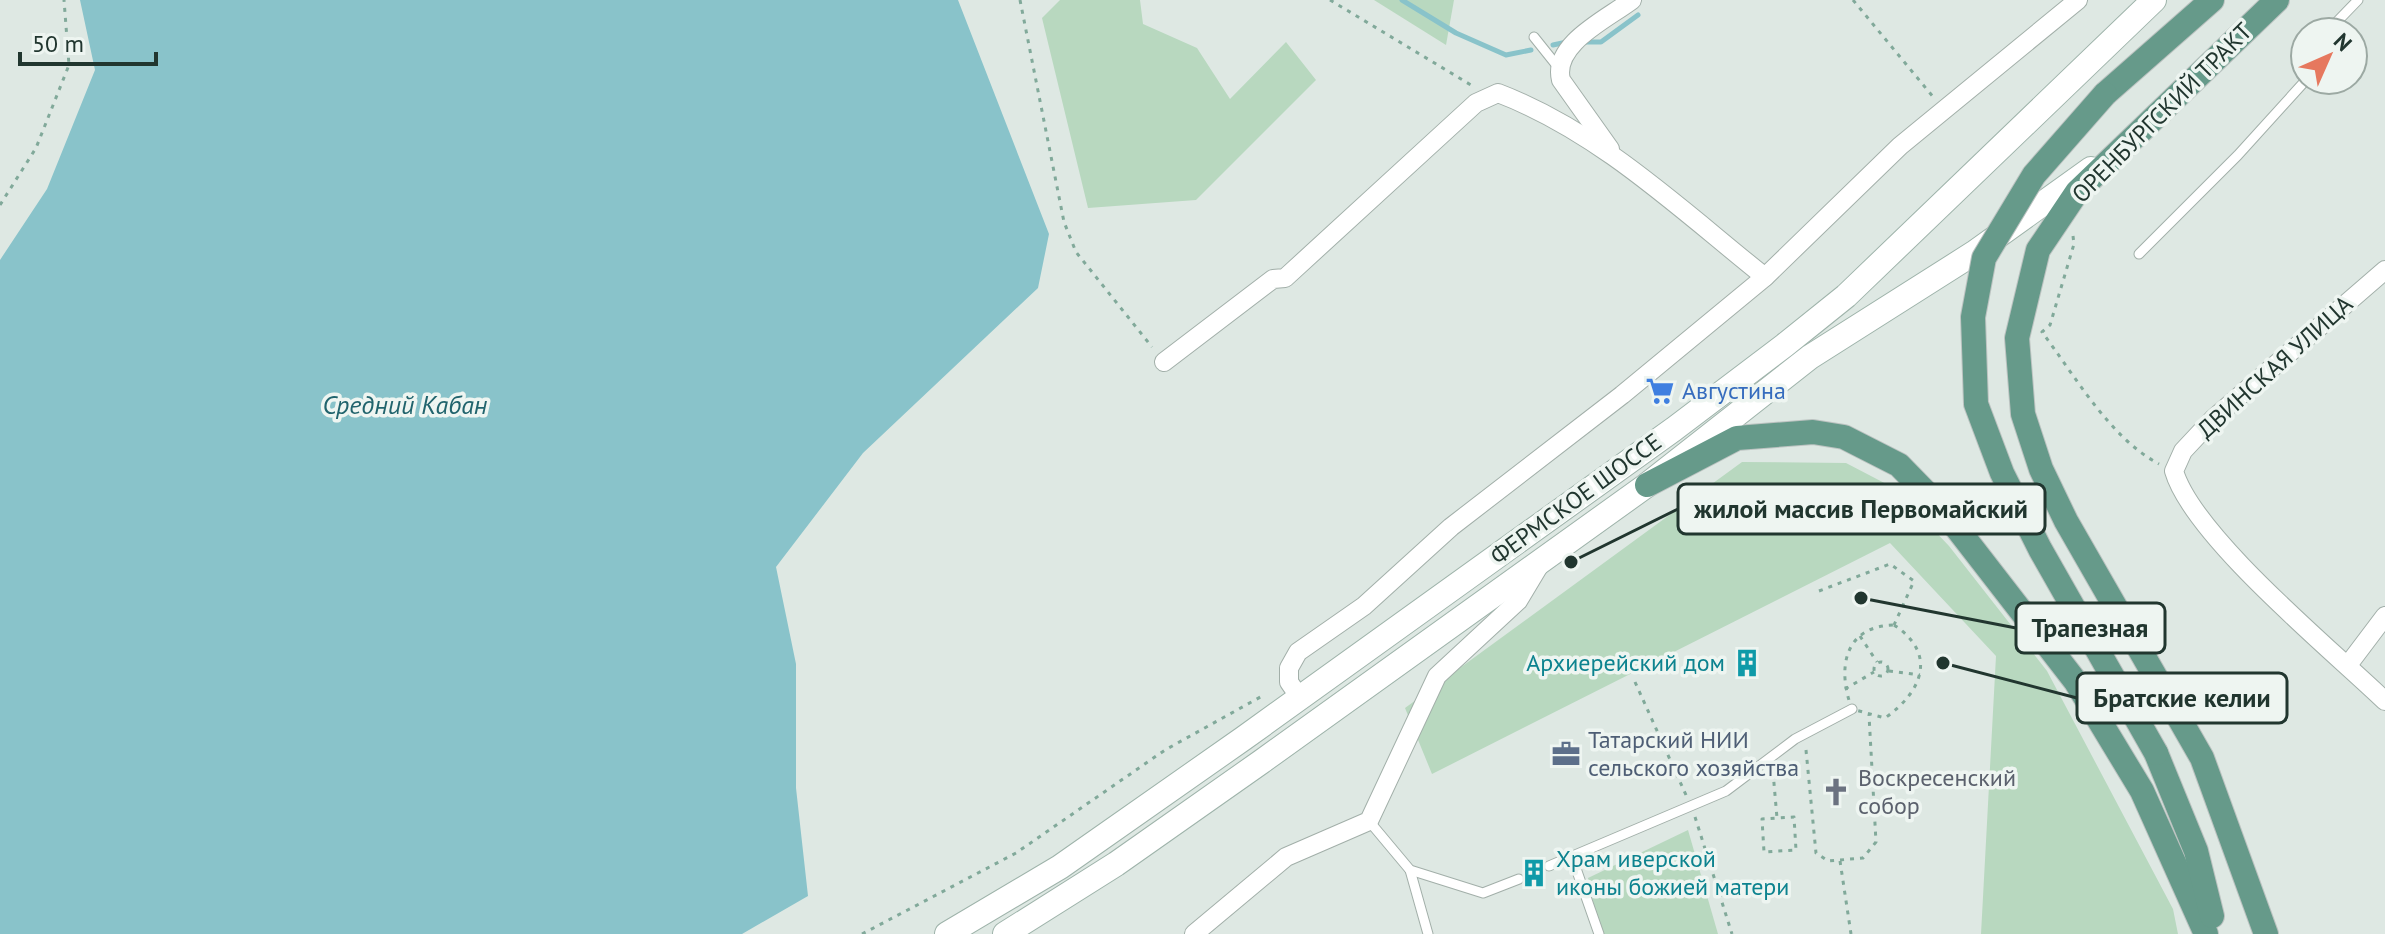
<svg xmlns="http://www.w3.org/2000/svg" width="2385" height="934" viewBox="0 0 2385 934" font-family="'PT Sans',sans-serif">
  <rect width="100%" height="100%" fill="#dee8e3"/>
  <g fill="#b8d8bf">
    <path d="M1060,0H1140L1143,24L1197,48L1230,99L1286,42L1316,80L1196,200L1088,208L1042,18Z"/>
    <path d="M1374,0H1454L1446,45Z"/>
    <path d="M1742,462L1846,463L1894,488L1949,546L2047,671L2173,909L2178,934H1981L1996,656L1890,543L1432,774L1405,708Z"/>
    <path d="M1688,830L1718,934H1600L1588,878Z"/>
  </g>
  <path fill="#89c3ca" d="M80,0H958L1049,234L1038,288L863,453L776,567L796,664V788L808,896L742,934H0V260L47,189L95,70Z"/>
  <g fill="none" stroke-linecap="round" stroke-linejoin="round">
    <g stroke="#89c3ca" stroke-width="5">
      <path d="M1402,0L1456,33L1506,55L1531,50"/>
      <path d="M1584,42H1601L1638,15"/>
      <path d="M1553,45L1567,42"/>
    </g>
    <defs>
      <g id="lane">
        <path d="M2327,32L2358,0"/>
        <path d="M1534,37L1558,67"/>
        <path d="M2139,254L2238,155L2306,80"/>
        <path d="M1369,821L1410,870L1483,893L1519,879"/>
        <path d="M1572,857L1599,934"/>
        <path d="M1549,866L1726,791L1795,739L1852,709"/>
        <path d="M1410,870L1428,934"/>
      </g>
      <g id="street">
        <path d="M1610,149L1561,80C1552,44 1607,19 1632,0"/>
        <path d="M2385,270L2213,419L2183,451L2174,471C2193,536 2332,650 2385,701"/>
        <path d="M1164,362L1273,279L1285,278L1476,103L1498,93C1600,132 1681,210 1765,277"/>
        <path d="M2348,665L2385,616"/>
        <path d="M1300,698L1289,682V668L1298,652L1364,606L1451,527L1622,395L1765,277L1900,146L2078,0"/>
        <path d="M1194,934L1286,857L1369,821L1437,676L1518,601L1539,566"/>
      </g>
      <g id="secondary">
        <path d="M947,934L1060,867L1244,738L1674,429L1785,345L1846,296L2154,0"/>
        <path d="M1005,934L1116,864L1261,762L1647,485L1810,357L1974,253L2091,169"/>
      </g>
      <g id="primary">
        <path d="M2105,94L2212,0"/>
        <path d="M1647,485L1737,438L1813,432L1844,437L1899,465L1942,509L2076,682L2142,791L2206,934"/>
        <path d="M2156,753L2196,851L2212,916"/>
        <path d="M2266,934L2202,758L2066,521L2041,469L2023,414L2017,338L2038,250L2077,192L2277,0"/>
      </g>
    </defs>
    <use href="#lane" stroke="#a2afa9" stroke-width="11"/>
    <use href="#street" stroke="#a2afa9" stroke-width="20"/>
    <use href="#secondary" stroke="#9eb3aa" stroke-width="26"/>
    <use href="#primary" stroke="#bcc3c1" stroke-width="26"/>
    <g stroke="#81a99a" stroke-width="3" stroke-dasharray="4 6" stroke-linecap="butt">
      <path d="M1020,0L1064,222L1076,252L1152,347"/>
      <path d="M1330,0L1471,85"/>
      <path d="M1853,0L1934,98"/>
      <path d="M0,205L36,148L69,65L64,0"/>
      <path d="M2073,236L2074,244L2050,325L2042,332C2075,376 2110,438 2159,464"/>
      <path d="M1819,591L1890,564L1914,581L1894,625"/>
      <path d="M1894,625C1938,654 1922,692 1885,718L1852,709C1837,670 1843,626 1894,625Z"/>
      <path d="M1860,636L1877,662"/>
      <circle cx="1881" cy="669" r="7"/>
      <path d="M1889,671L1920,675"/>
      <path d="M1635,682L1686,795"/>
      <path d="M1845,689L1874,672"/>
      <path d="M1806,750L1816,853L1828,861L1863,858L1876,842L1869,715"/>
      <path d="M1773,772L1777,818L1794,817L1796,850L1764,852L1762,819L1777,818"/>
      <path d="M1695,817L1732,934"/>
      <path d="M1840,861L1851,934"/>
      <path d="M862,934L1016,853L1165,750L1264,695"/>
    </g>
    <use href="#lane" stroke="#fff" stroke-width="9"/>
    <use href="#street" stroke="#fff" stroke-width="18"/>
    <use href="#secondary" stroke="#fff" stroke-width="24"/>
    <use href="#primary" stroke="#669a8a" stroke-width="24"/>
    <defs>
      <path id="primary-bridge" d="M2105,94L2034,175L1984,258L1973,317L1976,404L2002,473L2040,549L2156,753"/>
    </defs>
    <use href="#primary-bridge" stroke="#bcc3c1" stroke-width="26" stroke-linecap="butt"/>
    <use href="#primary-bridge" stroke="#669a8a" stroke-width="24"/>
  </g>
  <defs>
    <symbol id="supermarket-bare" viewBox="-9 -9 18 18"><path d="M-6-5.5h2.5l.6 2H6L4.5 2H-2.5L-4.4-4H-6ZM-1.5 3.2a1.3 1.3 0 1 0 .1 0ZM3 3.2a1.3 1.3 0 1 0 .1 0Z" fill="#3f7fe0" stroke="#eef5f1" stroke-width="2.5" paint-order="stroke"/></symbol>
    <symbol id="building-bare" viewBox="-9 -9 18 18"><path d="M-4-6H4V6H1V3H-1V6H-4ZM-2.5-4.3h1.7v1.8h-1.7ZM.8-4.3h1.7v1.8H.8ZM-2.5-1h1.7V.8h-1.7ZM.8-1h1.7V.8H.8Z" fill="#0f9aa8" stroke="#eef5f1" stroke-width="2.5" paint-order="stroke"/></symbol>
    <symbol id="office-bare" viewBox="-9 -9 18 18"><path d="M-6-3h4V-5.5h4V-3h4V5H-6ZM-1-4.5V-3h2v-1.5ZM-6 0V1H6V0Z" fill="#5c6f8a" stroke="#eef5f1" stroke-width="2.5" paint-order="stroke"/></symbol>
    <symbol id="church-bare" viewBox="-9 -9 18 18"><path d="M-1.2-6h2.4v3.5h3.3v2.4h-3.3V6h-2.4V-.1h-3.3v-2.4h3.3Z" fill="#6b7280" stroke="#eef5f1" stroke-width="2.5" paint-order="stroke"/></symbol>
  </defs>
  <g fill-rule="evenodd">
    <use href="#supermarket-bare" x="1640" y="371" width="40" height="40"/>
    <use href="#building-bare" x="1727" y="643" width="40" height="40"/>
    <use href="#office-bare" x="1546" y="734" width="40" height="40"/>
    <use href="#church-bare" x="1816" y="772" width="40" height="40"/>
    <use href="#building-bare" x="1514" y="853" width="40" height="40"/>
  </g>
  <g text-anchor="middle" stroke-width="7" stroke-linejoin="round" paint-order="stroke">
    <g font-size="24" fill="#21362f" stroke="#eef5f1">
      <text transform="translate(2162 113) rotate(-45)" y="8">ОРЕНБУРГСКИЙ ТРАКТ</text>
      <text transform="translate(2275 367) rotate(-42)" y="8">ДВИНСКАЯ УЛИЦА</text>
      <text transform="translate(1576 499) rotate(-36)" y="8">ФЕРМСКОЕ ШОССЕ</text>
    </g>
    <g font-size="24" fill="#366cbe" stroke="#eef5f1" text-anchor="start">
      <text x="1682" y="399">Августина</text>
    </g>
    <g font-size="24" fill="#0d838f" stroke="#eef5f1" text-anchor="end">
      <text x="1725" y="671">Архиерейский дом</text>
      <text x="1556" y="867" text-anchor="start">Храм иверской<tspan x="1556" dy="28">иконы божией матери</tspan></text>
    </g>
    <g font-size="24" fill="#4e5e75" stroke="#eef5f1" text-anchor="start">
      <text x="1588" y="748">Татарский НИИ<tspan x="1588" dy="28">сельского хозяйства</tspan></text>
    </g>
    <g font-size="24" fill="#5b616d" stroke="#eef5f1" text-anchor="start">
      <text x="1858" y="786">Воскресенский<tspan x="1858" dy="28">собор</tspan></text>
    </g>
    <g font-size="26" font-style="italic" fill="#21646d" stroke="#eef5f1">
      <text x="405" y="414">Средний Кабан</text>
    </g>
  </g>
  <path fill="none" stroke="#21362f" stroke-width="3" d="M1571 562L1678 509M1861 598L2016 628M1943 663L2077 698"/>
  <g fill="#21362f" stroke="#eef5f1" stroke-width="3">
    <circle cx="1571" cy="562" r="8"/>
    <circle cx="1861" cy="598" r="8"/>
    <circle cx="1943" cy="663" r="8"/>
  </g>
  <g fill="#eef5f1" stroke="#21362f" stroke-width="3">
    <rect x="1678" y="484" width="367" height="50" rx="8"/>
    <rect x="2016" y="603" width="149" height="50" rx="8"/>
    <rect x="2077" y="673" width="210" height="50" rx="8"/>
  </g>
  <g font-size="26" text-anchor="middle" font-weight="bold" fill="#21362f">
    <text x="1861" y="518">жилой массив Первомайский</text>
    <text x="2090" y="637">Трапезная</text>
    <text x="2182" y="707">Братские келии</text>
  </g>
  <g transform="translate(2329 56) rotate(45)"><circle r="38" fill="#eef5f1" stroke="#9ca9a3" stroke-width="2"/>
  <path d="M0-6L14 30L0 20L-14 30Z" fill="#e6785e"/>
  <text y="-12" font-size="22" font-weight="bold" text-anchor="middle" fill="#21362f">N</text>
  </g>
  <path d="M20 52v12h136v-12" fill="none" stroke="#21362f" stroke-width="4"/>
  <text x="32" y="52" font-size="24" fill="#21362f" stroke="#eef5f1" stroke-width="6" paint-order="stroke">50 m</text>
</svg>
